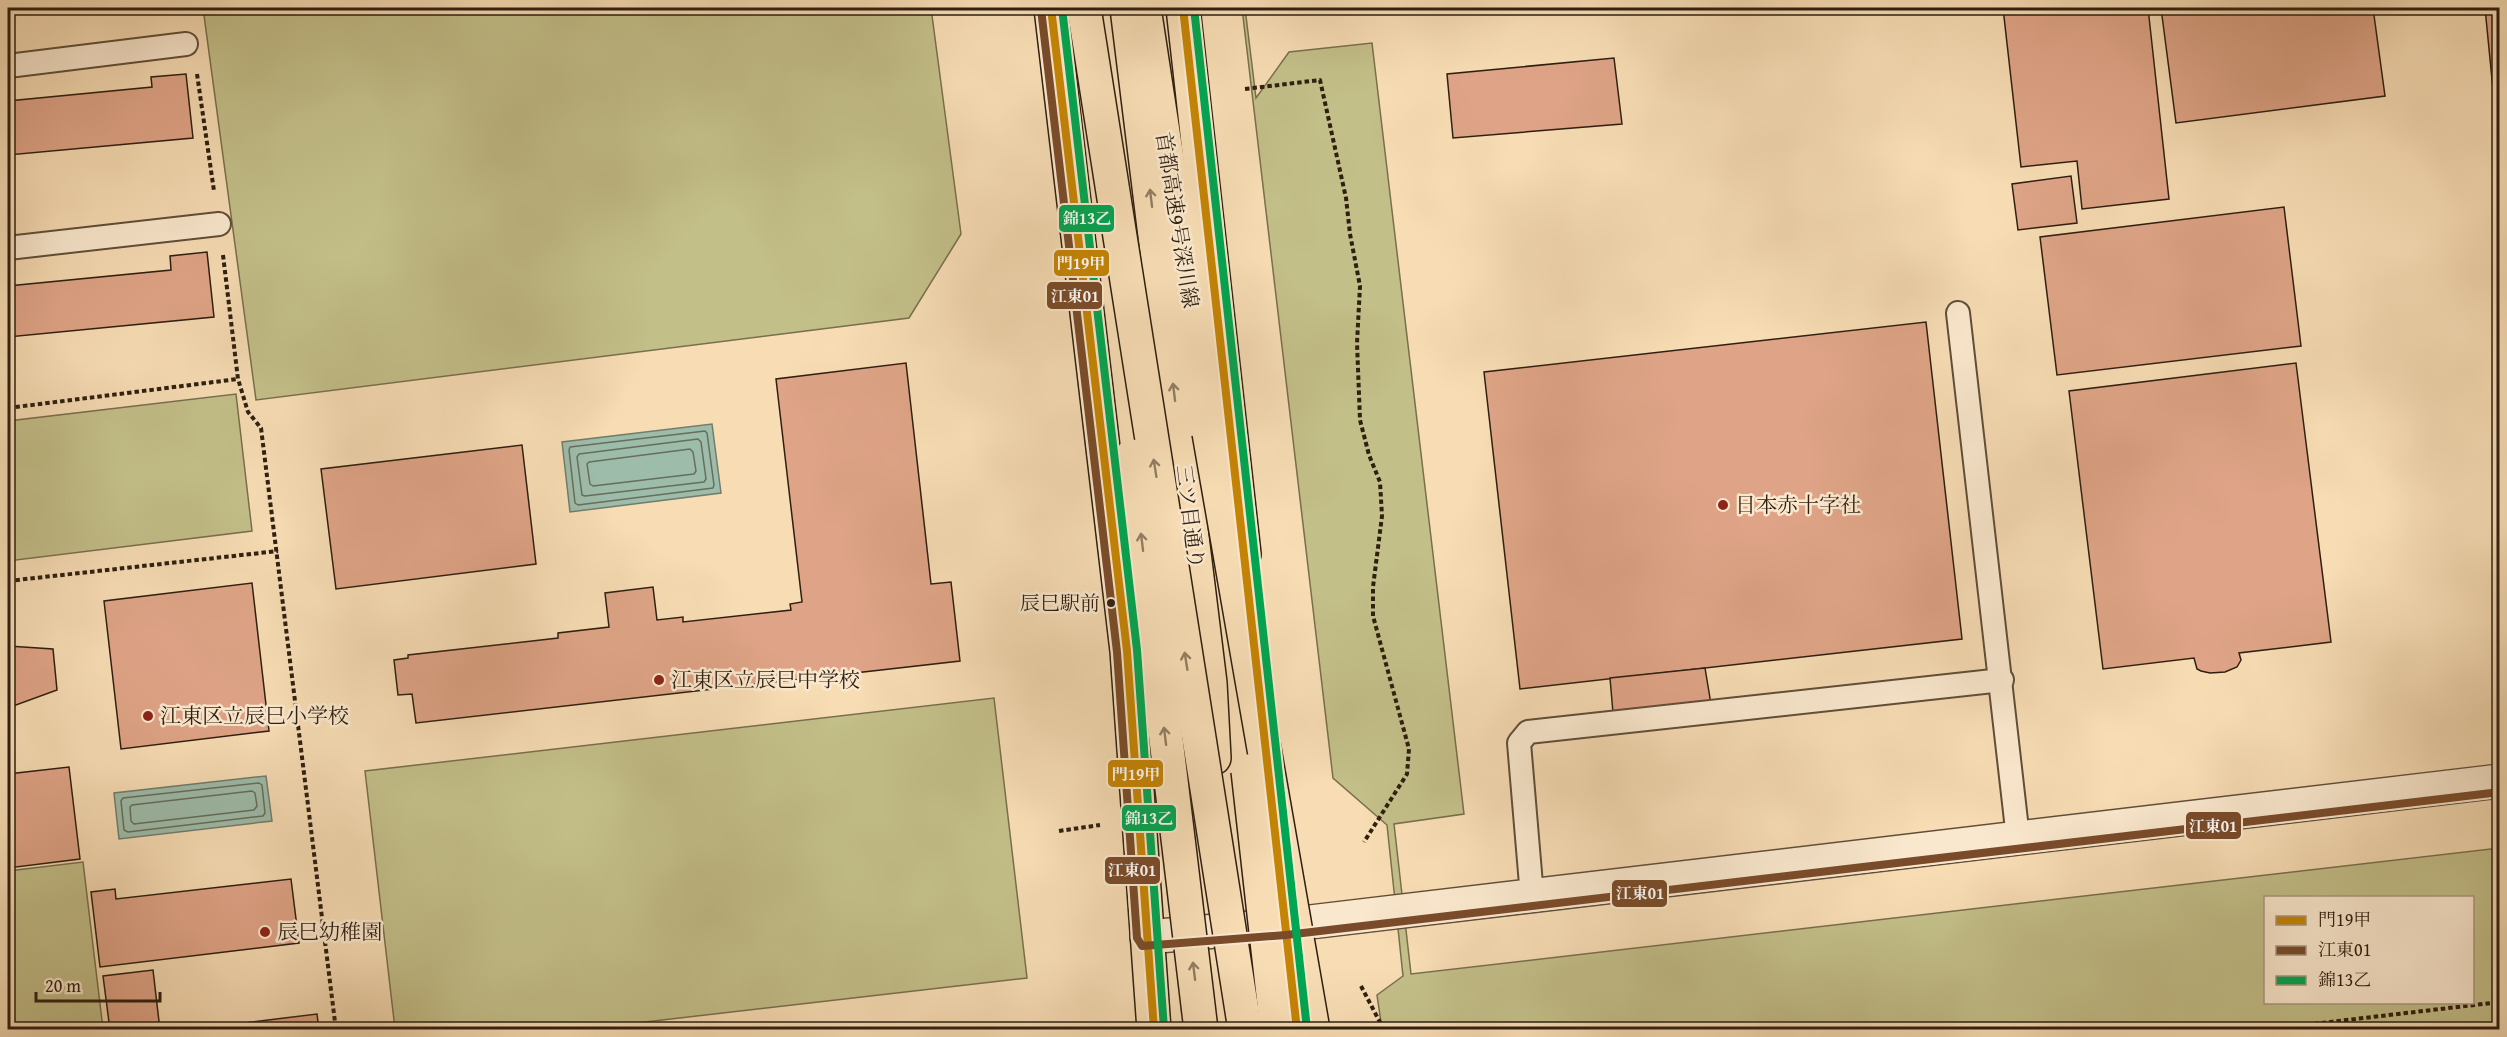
<svg xmlns="http://www.w3.org/2000/svg" width="2507" height="1037" viewBox="0 0 2507 1037" font-family="'Gentium Book Plus','Noto Serif JP',serif">
  <rect width="100%" height="100%" fill="#f7dcb4"/>
  <filter id="stains"><feTurbulence type="fractalNoise" baseFrequency=".00333" numOctaves="4"/><feColorMatrix values="0 0 0 0 .2 0 0 0 0 .09 0 0 0 0 .02 0 0 0 .5 -.17"/></filter>
  <radialGradient id="worn" r=".72"><stop offset=".6" stop-color="#630" stop-opacity="0"/><stop offset="1" stop-color="#630" stop-opacity=".3"/></radialGradient>
  <g fill="#c3bf89" stroke="#786f4c" stroke-width="1.5" fill-rule="evenodd">
    <path d="M203,8H931L961,234L909,318L256,400Z"/>
    <path d="M1242,8H1245L1256,98L1289,52L1372,43L1464,814L1394,824L1411,974L2499,848V1029H1382L1377,995L1403,976L1387,825L1333,778ZM2266,898H2472V1002H2266Z"/>
    <path d="M236,394L252,531L8,561V421Z"/>
    <path d="M994,698L1027,978L584,1029H395L365,771Z"/>
    <path d="M83,862L103,1029H8V871Z"/>
  </g>
  <g fill="#9ebcaa" stroke="#717d6c" stroke-width="1.5">
    <path d="M712,424L721,493L570,512L562,442Z"/>
    <path d="M266,776L272,821L119,839L114,793Z"/>
  </g>
  <g fill="none" stroke-linecap="round" stroke-linejoin="round">
    <g stroke="#666e5d" stroke-width="1.5">
      <path d="M705,431L707,433L714,485L713,488L578,505L575,503L569,450L570,447Z"/>
      <path d="M698,439L701,442L706,479L704,482L585,496L582,495L577,457L579,454Z"/>
      <path d="M690,449L693,452L696,471L694,474L593,486L590,484L587,464L589,462Z"/>
      <path d="M259,783L262,785L265,813L263,816L128,832L124,830L121,801L123,798Z"/>
      <path d="M252,791L255,793L257,806L254,810L134,824L131,821L130,807L132,805Z"/>
    </g>
  </g>
  <g fill="#dfa487" stroke="#2e1f10" stroke-width="1.5">
    <path d="M2003,8H2148L2169,199L2082,209L2077,161L2021,167Z"/>
    <path d="M2161,8H2373L2385,96L2176,123Z"/>
    <path d="M2485,8H2500V161Z"/>
    <path d="M1614,58L1622,124L1453,138L1447,74Z"/>
    <path d="M186,74L193,138L8,155V101L152,87L151,77Z"/>
    <path d="M2071,176L2077,223L2018,230L2012,184Z"/>
    <path d="M2284,207L2301,346L2057,375L2040,237Z"/>
    <path d="M207,252L214,317L8,337V286L171,270L170,256Z"/>
    <path d="M1926,322L1962,639L1520,689L1484,372Z"/>
    <path d="M906,363L931,584L951,582L960,661L416,723L412,694L398,695L394,660L408,658V655L558,638V633L609,627L605,593L653,587L657,620L683,617V622L791,610L790,604L802,602L776,379Z"/>
    <path d="M2296,363L2331,642L2239,653L2241,660L2237,667L2225,672L2210,673L2201,671L2197,669L2194,658L2103,669L2069,391Z"/>
    <path d="M522,445L536,564L336,589L321,469Z"/>
    <path d="M252,583L269,731L121,749L104,601Z"/>
    <path d="M8,646L53,649L57,690L13,706L12,736L8,737Z"/>
    <path d="M1705,668L1711,704L1613,713L1610,678Z"/>
    <path d="M69,767L80,859L8,868V774Z"/>
    <path d="M291,879L299,943L100,967L91,892L115,889L116,899Z"/>
    <path d="M153,970L160,1030H110L103,976Z"/>
    <path d="M317,1014L319,1030H186Z"/>
  </g>
  <g fill="none" stroke-linecap="round" stroke-linejoin="round">
    <defs>
      <g id="service">
        <path d="M8,66L186,44"/>
        <path d="M8,248L219,224"/>
        <path d="M1958,313L2018,838"/>
        <path d="M1532,896L1519,743L1528,732L2002,680"/>
      </g>
      <path id="tertiary" d="M1147,937L1285,925L2500,781"/>
      <g id="primary">
        <path d="M1051,8L1127,651L1154,1030"/>
        <path d="M1127,8L1210,683L1214,758"/>
        <path d="M1183,8L1244,554"/>
      </g>
      <path id="motorway" d="M1144,8L1209,433"/>
    </defs>
    <use href="#service" stroke="#604e39" stroke-width="26"/>
    <use href="#tertiary" stroke="#604e39" stroke-width="36"/>
    <use href="#primary" stroke="#2e1f10" stroke-width="36"/>
    <use href="#motorway" stroke="#2e1f10" stroke-width="36"/>
    <g stroke="#2e1f10" stroke-width="4" stroke-dasharray="4.5 3" stroke-linecap="butt">
      <path d="M197,74L214,191"/>
      <path d="M1245,89L1320,80L1346,198L1350,234L1360,286L1357,343L1360,420L1369,455L1380,482L1382,516L1373,587V616L1409,749L1407,774L1364,842"/>
      <path d="M223,255L238,379L248,412L261,428L336,1030"/>
      <path d="M8,408L238,379"/>
      <path d="M8,581L278,551"/>
      <path d="M1059,831L1100,825"/>
      <path d="M1361,986L1384,1030"/>
      <path d="M2262,1030L2500,1002"/>
    </g>
    <use href="#service" stroke="#fae8ce" stroke-width="22"/>
    <use href="#tertiary" stroke="#fae8ce" stroke-width="33"/>
    <use href="#primary" stroke="#f7dcb4" stroke-width="33"/>
    <use href="#motorway" stroke="#f7dcb4" stroke-width="33"/>
    <defs>
      <g id="motorway-bridge">
        <path d="M1084,8L1245,1030"/>
        <path d="M1209,433L1313,1030"/>
        <path d="M1132,456L1201,1030"/>
        <path d="M1248,771L1277,1030"/>
      </g>
    </defs>
    <use href="#motorway-bridge" stroke="#2e1f10" stroke-width="36" stroke-linecap="butt"/>
    <use href="#motorway-bridge" stroke="#f7dcb4" stroke-width="33"/>
    <defs>
      <g id="bus-1">
        <path d="M1051,8L1127,651L1154,1030"/>
        <path d="M1183,8L1297,1030"/>
      </g>
      <path id="bus-2" d="M1041,9L1117,652L1137,938L1142,946L1286,935L2500,792"/>
      <g id="bus-3">
        <path d="M1062,8L1137,650L1164,1029"/>
        <path d="M1194,8L1307,1029"/>
      </g>
    </defs>
    <use href="#bus-1" stroke="#fae8ce" stroke-width="12"/>
    <use href="#bus-2" stroke="#fae8ce" stroke-width="12"/>
    <use href="#bus-3" stroke="#fae8ce" stroke-width="12"/>
    <use href="#bus-1" stroke="#c58404" stroke-width="8"/>
    <use href="#bus-2" stroke="#7a4b2a" stroke-width="8"/>
    <use href="#bus-3" stroke="#00a651" stroke-width="8"/>
  </g>
  <defs><path id="oneway-shaft" d="M-6 0H5M1.5-3L5.5 0L1.5 3" fill="none" stroke-width="1.6" stroke-linecap="round" stroke-linejoin="round" transform="scale(1.5)"/></defs>
  <g stroke="#927e62">
    <use href="#oneway-shaft" transform="translate(1151 198) rotate(-97)"/>
    <use href="#oneway-shaft" transform="translate(1174 392) rotate(-97)"/>
    <use href="#oneway-shaft" transform="translate(1155 468) rotate(-99)"/>
    <use href="#oneway-shaft" transform="translate(1142 542) rotate(-97)"/>
    <use href="#oneway-shaft" transform="translate(1186 661) rotate(-99)"/>
    <use href="#oneway-shaft" transform="translate(1165 736) rotate(-97)"/>
    <use href="#oneway-shaft" transform="translate(1194 971) rotate(-97)"/>
  </g>
  <g fill="#8f2418" stroke="#fae8ce" stroke-width="2">
    <circle cx="1723" cy="505" r="6"/>
    <circle cx="659" cy="680" r="6"/>
    <circle cx="148" cy="716" r="6"/>
    <circle cx="265" cy="932" r="6"/>
  </g>
  <circle fill="#2e1f10" stroke="#fae8ce" stroke-width="2" cx="1111" cy="603" r="5"/>
  <g text-anchor="middle" stroke-width="5" stroke-linejoin="round" paint-order="stroke">
    <g font-size="20" fill="#2e1f10" stroke="#fae8ce" text-anchor="end">
      <text x="1100" y="610">辰巳駅前</text>
    </g>
    <g font-size="21" fill="#2e1f10" stroke="#fae8ce">
      <text transform="translate(1177 220) rotate(81)" y="7">首都高速9号深川線</text>
      <text transform="translate(1190 517) rotate(83)" y="7">三ツ目通り</text>
    </g>
    <g font-size="21" fill="#2e1f10" stroke="#fae8ce" text-anchor="start">
      <text x="1735" y="512">日本赤十字社</text>
      <text x="671" y="687">江東区立辰巳中学校</text>
      <text x="160" y="723">江東区立辰巳小学校</text>
      <text x="277" y="939">辰巳幼稚園</text>
    </g>
  </g>
  <g stroke="#fae8ce" stroke-width="2">
    <rect x="1058" y="204" width="57" height="29" rx="6" fill="#00a651"/>
    <rect x="1053" y="249" width="57" height="28" rx="6" fill="#c58404"/>
    <rect x="1046" y="281" width="57" height="29" rx="6" fill="#7a4b2a"/>
    <rect x="1107" y="759" width="57" height="29" rx="6" fill="#c58404"/>
    <rect x="1121" y="804" width="56" height="28" rx="6" fill="#00a651"/>
    <rect x="2185" y="811" width="57" height="29" rx="6" fill="#7a4b2a"/>
    <rect x="1104" y="856" width="57" height="29" rx="6" fill="#7a4b2a"/>
    <rect x="1611" y="879" width="57" height="29" rx="6" fill="#7a4b2a"/>
  </g>
  <g font-size="16" text-anchor="middle" font-weight="bold" fill="#fff">
    <text x="1087" y="224">錦13乙</text>
    <text x="1081" y="269">門19甲</text>
    <text x="1075" y="302">江東01</text>
    <text x="1136" y="780">門19甲</text>
    <text x="1149" y="824">錦13乙</text>
    <text x="2213" y="832">江東01</text>
    <text x="1132" y="876">江東01</text>
    <text x="1640" y="899">江東01</text>
  </g>
  <rect width="2507" height="1037" fill="none" stroke="#f7dcb4" stroke-width="30"/>
  <rect x="9" y="9" width="2489" height="1019" fill="none" stroke="#2e1f10" stroke-width="3"/>
  <rect x="15" y="15" width="2477" height="1007" fill="none" stroke="#2e1f10" stroke-width="1.5"/>
  <rect x="2264" y="896" width="210" height="108" fill="#fae8ce" stroke="#a89882" stroke-width="1.5"/>
  <rect x="2276" y="916" width="30" height="9" fill="#c58404" stroke="#a89882" stroke-width="1.5"/>
  <text x="2318" y="926" font-size="18" fill="#2e1f10">門19甲</text>
  <rect x="2276" y="946" width="30" height="9" fill="#7a4b2a" stroke="#a89882" stroke-width="1.5"/>
  <text x="2318" y="956" font-size="18" fill="#2e1f10">江東01</text>
  <rect x="2276" y="976" width="30" height="9" fill="#00a651" stroke="#a89882" stroke-width="1.5"/>
  <text x="2318" y="986" font-size="18" fill="#2e1f10">錦13乙</text>
  <path d="M36 992v9h124v-9" fill="none" stroke="#2e1f10" stroke-width="3"/>
  <text x="45" y="992" font-size="18" fill="#2e1f10" stroke="#fae8ce" stroke-width="4.5" paint-order="stroke">20 m</text>
  <rect width="100%" height="100%" filter="url(#stains)"/>
  <rect width="100%" height="100%" fill="url(#worn)"/>
</svg>
